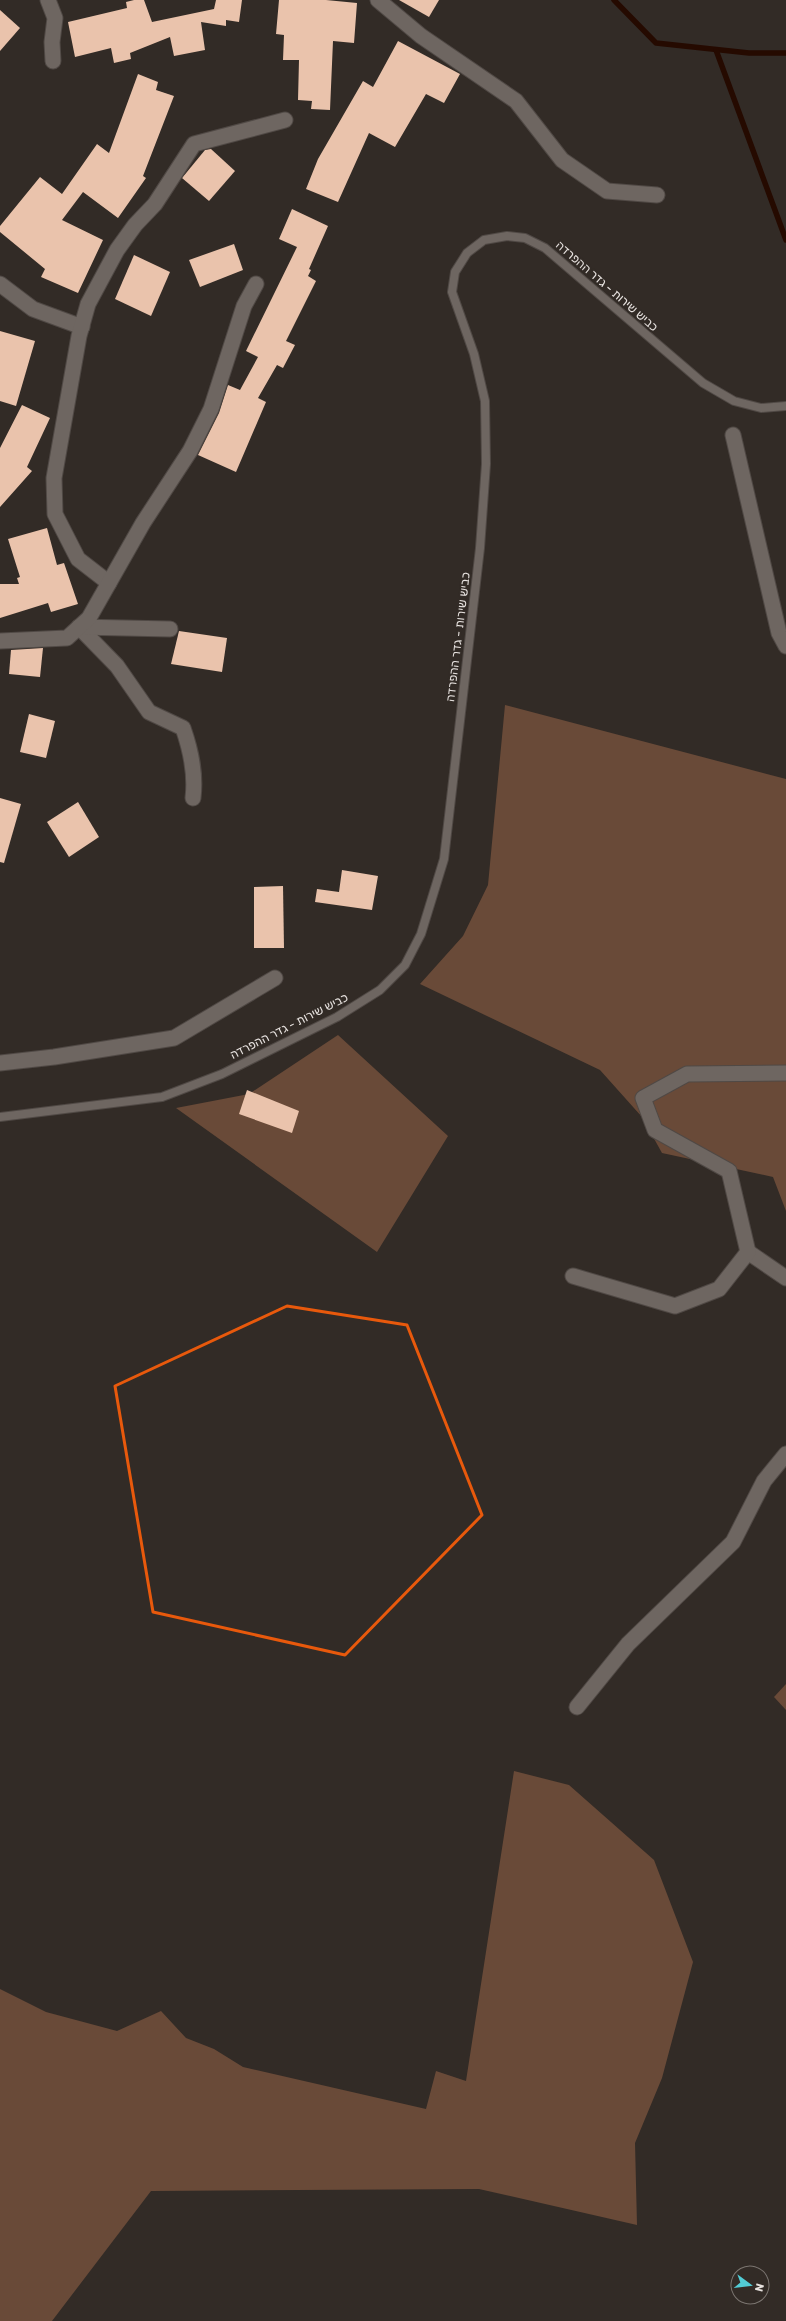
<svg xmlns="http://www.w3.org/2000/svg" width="786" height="2321" font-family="Rubik,Heebo,sans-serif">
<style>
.green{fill:#694a38}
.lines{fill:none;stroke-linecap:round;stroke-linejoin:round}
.stream{stroke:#250a00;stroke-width:5.5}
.building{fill:#eac3ac}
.service-casing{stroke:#504945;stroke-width:10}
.minor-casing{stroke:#504945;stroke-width:17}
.service{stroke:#6e6661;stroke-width:8}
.minor{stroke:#6e6661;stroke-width:15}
.marked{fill:none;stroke:#e8590c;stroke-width:3;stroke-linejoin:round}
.labels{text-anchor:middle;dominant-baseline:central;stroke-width:4;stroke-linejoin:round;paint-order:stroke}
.street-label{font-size:12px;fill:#e8e3e0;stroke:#322b26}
</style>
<rect width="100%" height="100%" fill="#322b26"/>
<g class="green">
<path d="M 505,705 L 786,779 L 786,1211 L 773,1177 L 662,1153 L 642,1117 L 600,1070 L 420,984 L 463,936 L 488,885 Z"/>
<path d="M 338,1035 L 448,1136 L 377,1252 L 176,1108 L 249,1094 Z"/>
<path d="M 786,1684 L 786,1710 L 774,1697 Z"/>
<path d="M 514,1771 L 569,1785 L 654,1860 L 693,1962 L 662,2078 L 635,2143 L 637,2225 L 479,2189 L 151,2191 L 52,2321 L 0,2321 L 0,1989 L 46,2012 L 117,2031 L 161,2011 L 186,2038 L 214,2049 L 243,2067 L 426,2109 L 436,2071 L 466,2081 Z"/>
</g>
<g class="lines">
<g class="stream">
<path d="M 614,0 L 656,43 L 749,53 L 786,53"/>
<path d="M 716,50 L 786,240"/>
</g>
</g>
<g class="building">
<path d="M 134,0 L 144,0 L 152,22 L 214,9 L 216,0 L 242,0 L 239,22 L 226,20 L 226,26 L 201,22 L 205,50 L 174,56 L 170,37 L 130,53 L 131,59 L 114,63 L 111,48 L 75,57 L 68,22 L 127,8 L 126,2 Z"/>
<path d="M 279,0 L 326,0 L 357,3 L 354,43 L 333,41 L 330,110 L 311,109 L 312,101 L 298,100 L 299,60 L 283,60 L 284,35 L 276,34 Z"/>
<path d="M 399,0 L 439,0 L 429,17 Z"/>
<path d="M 0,10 L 20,28 L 0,51 Z"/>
<path d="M 398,41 L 460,74 L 444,103 L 426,94 L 395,147 L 369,133 L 338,202 L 306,189 L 318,159 L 363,81 L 373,87 Z"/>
<path d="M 138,74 L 158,82 L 156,90 L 174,96 L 143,176 L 146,178 L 118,218 L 83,192 L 62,220 L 103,240 L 78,293 L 41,277 L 45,269 L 0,232 L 0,226 L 40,177 L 62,194 L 97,144 L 109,153 Z"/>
<path d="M 211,149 L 235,171 L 209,201 L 182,178 L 205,150 Z"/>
<path d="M 292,209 L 328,226 L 309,269 L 311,270 L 308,276 L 316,281 L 286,341 L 295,345 L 283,368 L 277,365 L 258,398 L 266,402 L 236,472 L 198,455 L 219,413 L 228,385 L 240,390 L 258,357 L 246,351 L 297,247 L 279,239 Z"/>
<path d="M 234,244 L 243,270 L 200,287 L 189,260 Z"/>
<path d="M 134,255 L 170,272 L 151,316 L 115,299 Z"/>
<path d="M 0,331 L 35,341 L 16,406 L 0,401 Z"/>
<path d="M 22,405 L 50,418 L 27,467 L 32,471 L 0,507 L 0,448 Z"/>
<path d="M 47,528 L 57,565 L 64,563 L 78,604 L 51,612 L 48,603 L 0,618 L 0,584 L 19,584 L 17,578 L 20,577 L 8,539 Z"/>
<path d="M 179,631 L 227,638 L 222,672 L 171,664 Z"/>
<path d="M 43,648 L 40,677 L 9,674 L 11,650 Z"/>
<path d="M 29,714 L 55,721 L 46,758 L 20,752 Z"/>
<path d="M 0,798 L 21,804 L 4,863 L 0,862 Z"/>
<path d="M 78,802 L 99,837 L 69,857 L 47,822 Z"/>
<path d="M 342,870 L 378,876 L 372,910 L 315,902 L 317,889 L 339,892 Z"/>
<path d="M 283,886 L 284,948 L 254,948 L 254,887 Z"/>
<path d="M 247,1090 L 299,1111 L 292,1133 L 239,1114 Z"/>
</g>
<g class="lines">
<defs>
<path id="service" d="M 0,1117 L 162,1097 L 222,1074 L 337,1017 L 380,990 L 405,965 L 421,934 L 444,859 L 480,548 L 486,464 L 485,401 L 474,354 L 452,292 L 455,272 L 467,253 L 484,240 L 507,236 L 525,238 L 545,248 L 703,383 L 734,401 L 761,408 L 786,406"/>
<g id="minor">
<path d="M 48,0 L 55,18 L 52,42 L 53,61"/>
<path d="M 378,0 L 421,36 L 516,101 L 562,160 L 607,191 L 657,195"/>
<path d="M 0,284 L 33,309 L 82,327"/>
<path d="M 733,435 L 779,633 L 786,646"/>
<path d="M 109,583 L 78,559 L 55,514 L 54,478 L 79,336 L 88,304 L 117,250 L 135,225 L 155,204 L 194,144 L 285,120"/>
<path d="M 79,627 L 117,666 L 149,712 L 183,728 C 191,751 196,773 193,798"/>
<path d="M 79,627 L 170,629"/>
<path d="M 0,641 L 67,638 L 89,618 L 143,523 L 190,451 L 211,409 L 244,306 L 256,284"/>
<path d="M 0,1063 L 54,1057 L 174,1038 L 275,978"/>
<path d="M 748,1252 L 786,1278"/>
<path d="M 573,1276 L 675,1306 L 719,1289 L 748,1252 L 729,1171 L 655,1130 L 643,1098 L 687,1074 L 786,1073"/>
<path d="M 577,1707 L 628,1644 L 733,1542 L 764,1481 L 786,1454"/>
</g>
</defs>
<use href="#service" class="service-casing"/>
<use href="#minor" class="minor-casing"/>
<use href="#service" class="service"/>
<use href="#minor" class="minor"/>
</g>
<path class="marked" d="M 287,1306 L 407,1325 L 482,1515 L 345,1655 L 153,1612 L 115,1386 Z"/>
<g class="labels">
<g class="street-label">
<text transform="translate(607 286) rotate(41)">כביש שירות - גדר ההפרדה</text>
<text transform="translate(458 637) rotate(-83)">כביש שירות - גדר ההפרדה</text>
<text transform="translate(289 1026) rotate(-27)">כביש שירות - גדר ההפרדה</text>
</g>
</g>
<g transform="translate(750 2285) rotate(105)"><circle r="19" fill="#322b26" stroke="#7b7570"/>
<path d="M0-3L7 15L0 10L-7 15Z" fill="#52ccd5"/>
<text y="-6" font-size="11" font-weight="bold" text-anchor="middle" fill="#e8e3e0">N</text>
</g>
</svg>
